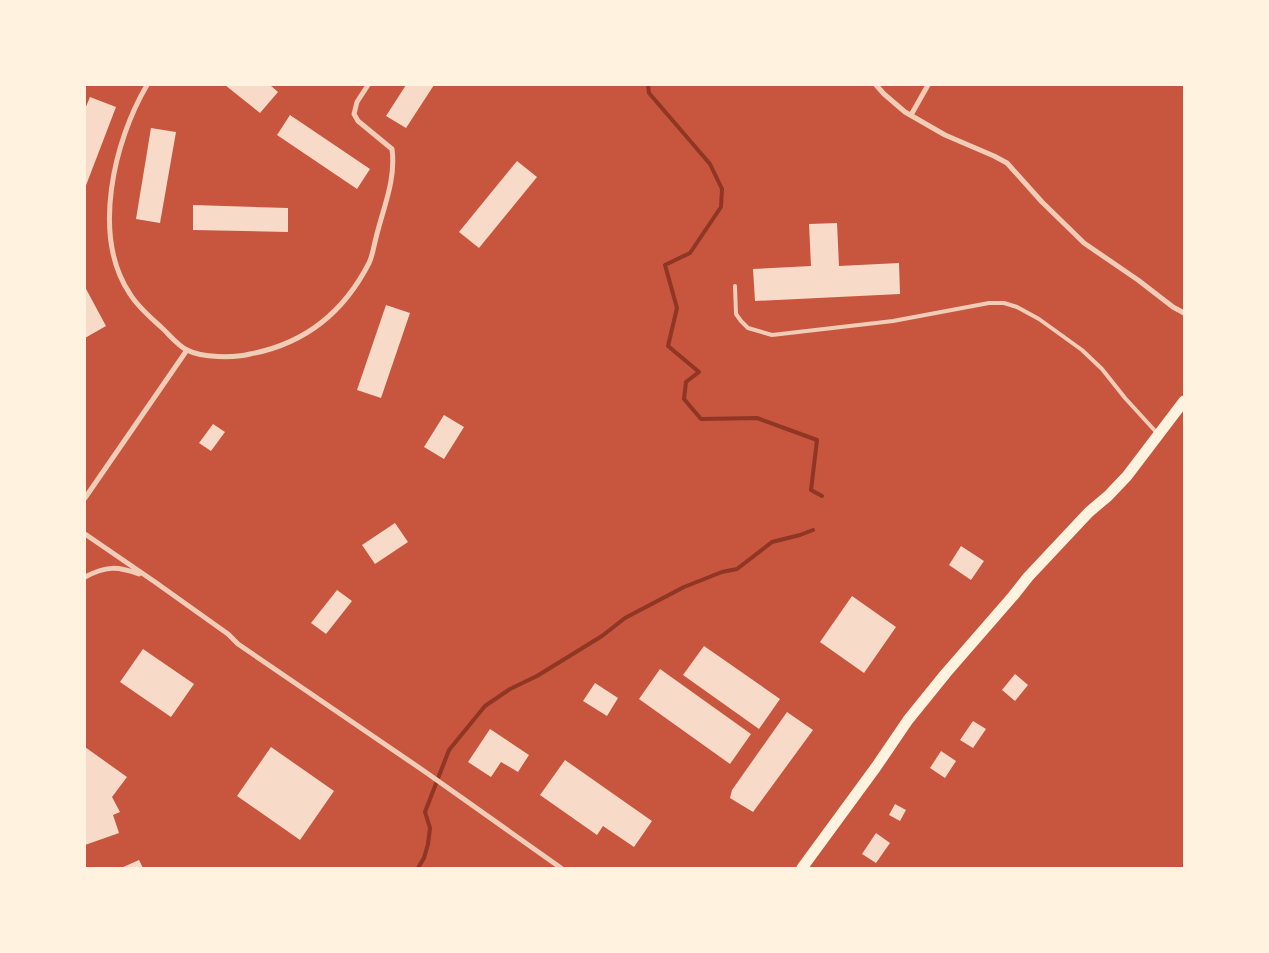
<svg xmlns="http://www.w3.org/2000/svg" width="1269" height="953" font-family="'Zilla Slab',serif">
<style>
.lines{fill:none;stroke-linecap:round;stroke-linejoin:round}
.stream{stroke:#8f3625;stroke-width:4}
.building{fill:#f7dbc8}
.service{stroke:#f1ccb7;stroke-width:4}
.minor{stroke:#f1ccb7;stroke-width:5}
.primary{stroke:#fff3e0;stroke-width:11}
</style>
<rect width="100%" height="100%" fill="#c8553d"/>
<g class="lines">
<g class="stream">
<path d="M 648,85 L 649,93 L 710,164 L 722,189 L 721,207 L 690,253 L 665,265 L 677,308 L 668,346 L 699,372 L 686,382 L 684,399 L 701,419 L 757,418 L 817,440 L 811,490 L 822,496"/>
<path d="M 418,868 L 424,858 L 428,844 L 430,828 L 425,812 L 449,750 L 485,706 L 510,689 L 537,676 L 602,636 L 625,618 L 684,587 L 722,572 L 737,569 L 772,542 L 800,535 L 813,530"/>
</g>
</g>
<g class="building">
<path d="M 225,85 L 270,85 L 278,92 L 260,113 Z"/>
<path d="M 406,85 L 434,85 L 406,128 L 386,116 Z"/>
<path d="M 90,97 L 116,107 L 85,188 L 85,109 Z"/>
<path d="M 290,115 L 370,169 L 357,189 L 277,135 Z"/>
<path d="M 151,128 L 176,132 L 160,223 L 136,219 Z"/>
<path d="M 517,161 L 537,177 L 479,248 L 459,232 Z"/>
<path d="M 193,205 L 288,208 L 288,232 L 193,230 Z"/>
<path d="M 837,223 L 839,266 L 899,263 L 900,294 L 755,301 L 753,269 L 811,266 L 809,224 Z"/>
<path d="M 85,287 L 106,326 L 85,338 Z"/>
<path d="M 386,305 L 410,313 L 381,398 L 357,390 Z"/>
<path d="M 444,415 L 464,427 L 444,459 L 424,447 Z"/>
<path d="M 213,424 L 225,432 L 211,451 L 199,443 Z"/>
<path d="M 395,523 L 408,542 L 375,564 L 362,545 Z"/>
<path d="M 961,546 L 984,561 L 971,580 L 949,565 Z"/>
<path d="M 337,590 L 352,601 L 326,634 L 311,623 Z"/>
<path d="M 852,596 L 896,627 L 864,673 L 820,642 Z"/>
<path d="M 704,646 L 780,699 L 759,729 L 683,675 Z"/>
<path d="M 143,649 L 194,684 L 171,717 L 120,682 Z"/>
<path d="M 660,669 L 751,734 L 730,764 L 639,699 Z"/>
<path d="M 1015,674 L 1028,685 L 1015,701 L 1002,690 Z"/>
<path d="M 595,683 L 618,698 L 607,716 L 583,701 Z"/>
<path d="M 787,712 L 813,730 L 753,812 L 730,798 L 732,790 Z"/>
<path d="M 973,721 L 986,729 L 973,748 L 960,740 Z"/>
<path d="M 490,729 L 529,755 L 518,772 L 501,762 L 491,777 L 468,762 Z"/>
<path d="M 85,747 L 127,777 L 112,797 L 120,812 L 113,815 L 119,833 L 85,845 Z"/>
<path d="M 271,747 L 334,791 L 300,840 L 237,796 Z"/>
<path d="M 941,751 L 956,761 L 945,778 L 930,768 Z"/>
<path d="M 565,760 L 652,821 L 634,847 L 603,826 L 597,835 L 540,795 Z"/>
<path d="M 895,804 L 906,810 L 900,821 L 889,815 Z"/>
<path d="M 876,833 L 890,843 L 876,863 L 862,854 Z"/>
<path d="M 139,860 L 143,868 L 121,868 Z"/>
</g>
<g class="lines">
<path class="service" d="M 735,286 L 736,314 L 741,321 L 748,328 L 772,335 L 893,321 L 989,303 L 1004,303 L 1017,307 L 1039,319 L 1082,350 L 1102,369 L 1125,398 L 1157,433"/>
<g class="minor">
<path d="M 147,85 C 114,141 91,236 130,294 C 138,307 150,317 161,327 C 169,334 177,345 187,350 C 202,358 234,358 250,354 C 304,344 344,312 369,263 C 373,255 374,244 377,234 C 384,206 396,179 392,149 L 358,121 L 354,114 L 357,102 L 368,85"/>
<path d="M 876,85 L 884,94 L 905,112 L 945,135 L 994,156 L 1007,163 L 1042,202 L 1084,243 L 1138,280 L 1173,307 L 1184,313"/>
<path d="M 911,115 L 928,85"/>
<path d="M 85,498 L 187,350"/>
<path d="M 85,534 L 155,582 L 228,634 L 238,644 L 424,771 L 561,868"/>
<path d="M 85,577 C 106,566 117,566 139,574"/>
</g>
<path class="primary" d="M 802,868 L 876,767 L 908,720 L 946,673 L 1013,596 L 1028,577 L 1089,512 L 1108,496 L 1127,476 L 1184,401"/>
</g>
<rect width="1269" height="953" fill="none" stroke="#fff3e0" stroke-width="172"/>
</svg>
